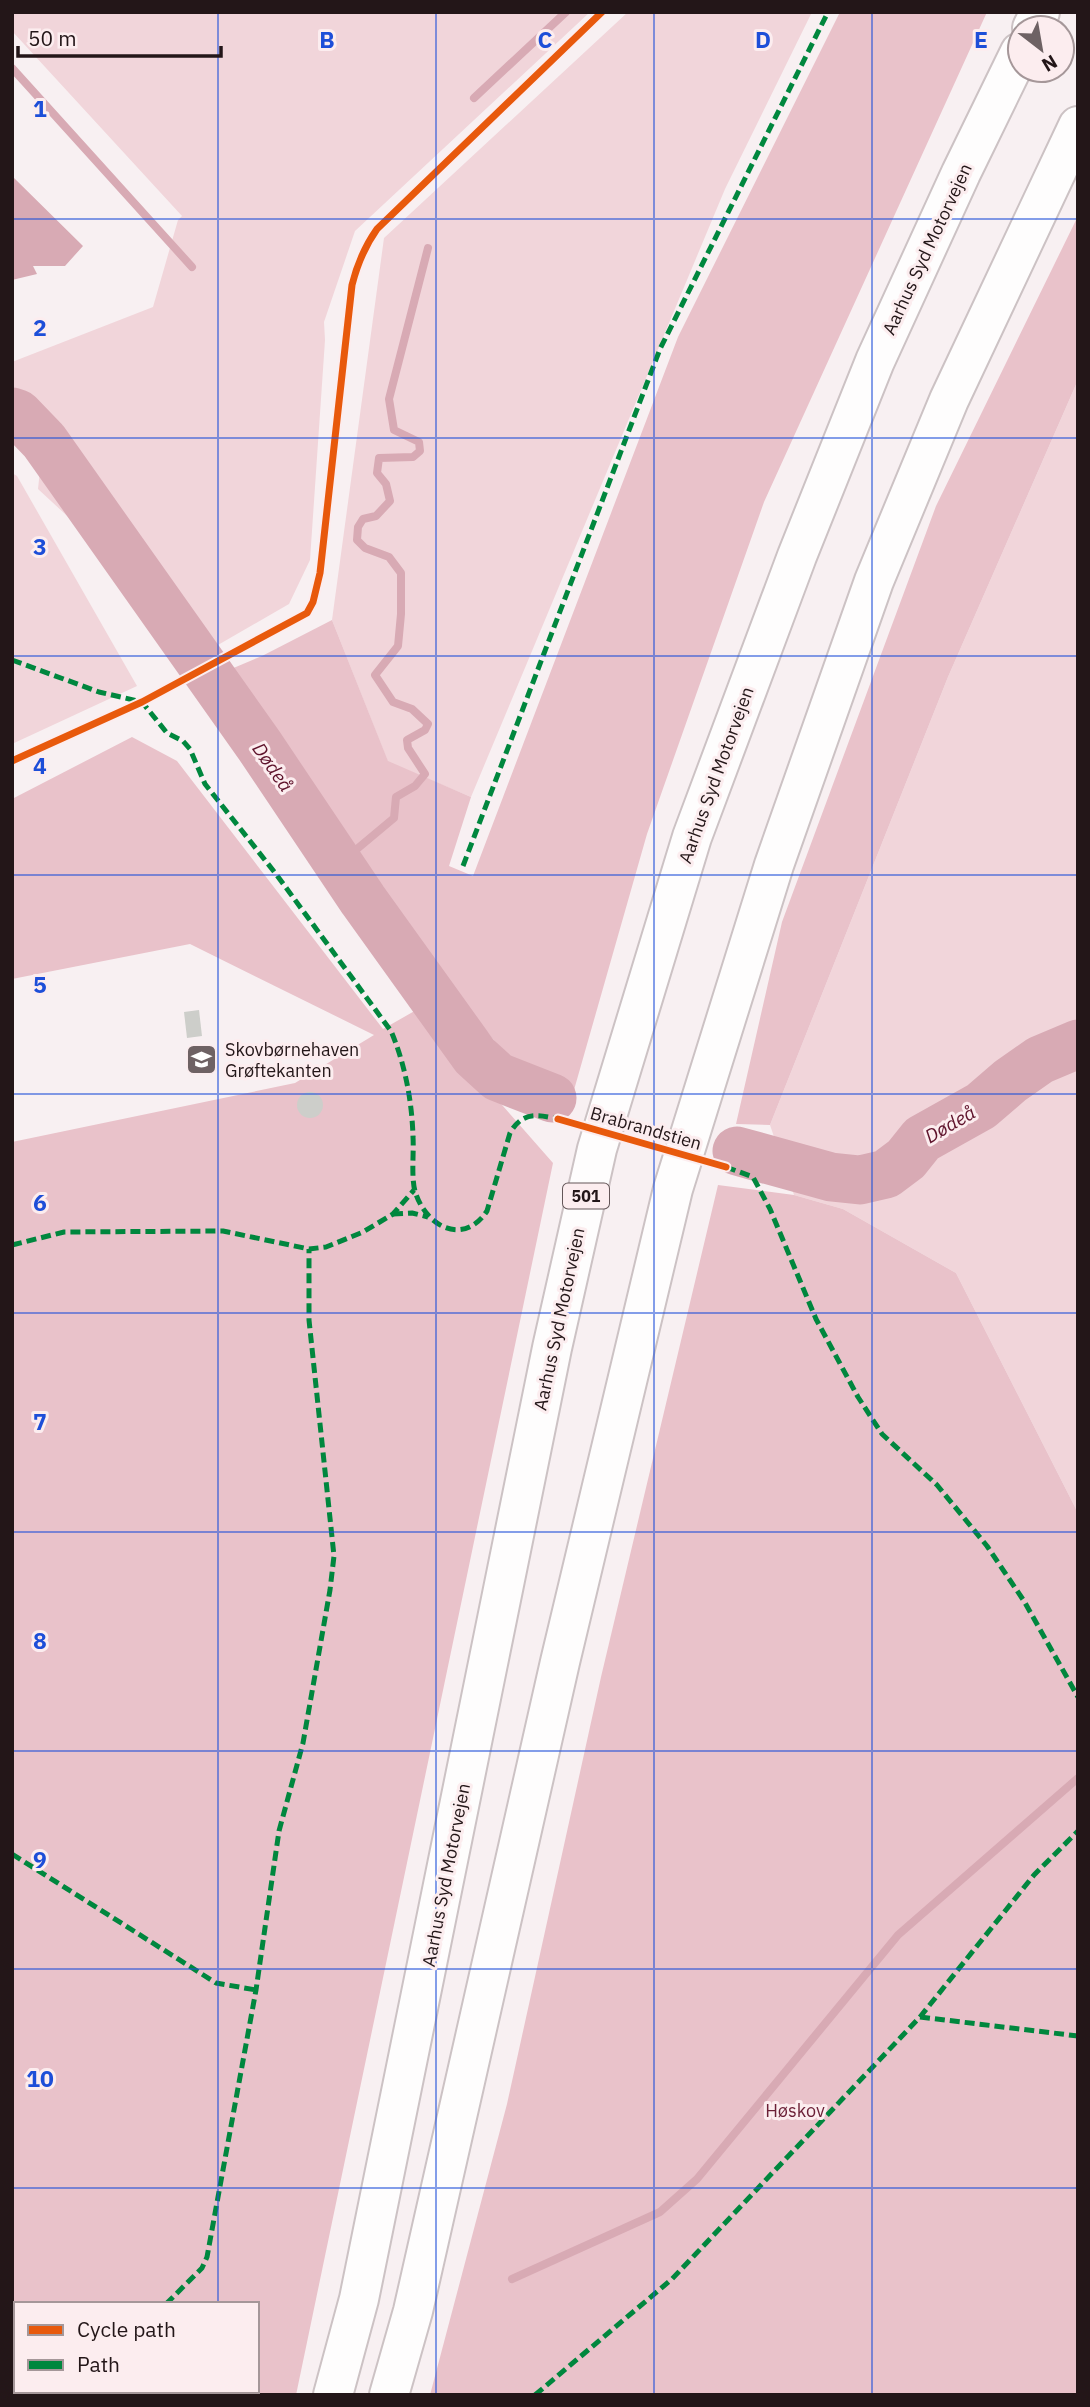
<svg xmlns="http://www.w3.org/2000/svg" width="1090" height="2407" font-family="'IBM Plex Sans',sans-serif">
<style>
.green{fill:#f1d5da}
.forest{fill:#e9c2ca;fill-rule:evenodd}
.water{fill:#d8aab4}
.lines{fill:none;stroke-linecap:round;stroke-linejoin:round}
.stream{stroke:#d8aab4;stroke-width:8}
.river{stroke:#d8aab4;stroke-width:49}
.building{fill:#cdceca}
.motorway-casing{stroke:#ccc2c4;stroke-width:42}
.motorway{stroke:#fefdfd;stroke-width:38}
.quiet{stroke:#00873e;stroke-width:5;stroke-dasharray:10 5;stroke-linecap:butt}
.cycleway-casing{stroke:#fcedef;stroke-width:11}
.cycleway{stroke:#e8590c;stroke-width:7}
.grid{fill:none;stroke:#1d4ed8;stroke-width:2;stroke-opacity:0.55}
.labels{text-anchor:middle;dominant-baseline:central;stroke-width:6;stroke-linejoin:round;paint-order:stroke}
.shield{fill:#fcedef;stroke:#645658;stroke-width:2}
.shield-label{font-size:16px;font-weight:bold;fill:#231618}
.street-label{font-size:18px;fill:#231618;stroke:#fcedef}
.poi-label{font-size:18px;fill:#231618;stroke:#fcedef;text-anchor:start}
.park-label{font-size:18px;fill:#6b1f36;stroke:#fcedef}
.water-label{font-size:19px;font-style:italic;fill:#5e122b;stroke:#fcedef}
.grid-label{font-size:23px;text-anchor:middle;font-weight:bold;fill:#1d4ed8;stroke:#fcedef;stroke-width:6;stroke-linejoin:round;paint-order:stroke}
</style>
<rect width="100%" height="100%" fill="#f8f0f2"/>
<g class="green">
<path d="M 12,12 L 590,12 L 355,231 L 324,322 L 325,340 L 310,560 L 289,604 L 211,649 L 38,489 L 45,423 L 12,412 L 12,362 L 153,307 L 178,220 L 182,216 L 12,31 Z"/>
<path d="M 628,12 L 812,12 L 725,189 L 471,797 L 388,762 L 332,620 L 384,238 Z"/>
<path d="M 1078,380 L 1078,1513 L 956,1273 L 843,1209 L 794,1195 L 770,1125 L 948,677 Z"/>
<path d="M 12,473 L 17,476 L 137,686 L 12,744 Z"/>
</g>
<g class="forest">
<path d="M 840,12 L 987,12 L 764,502 L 647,834 L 574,1090 L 524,1078 L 436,968 L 224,672 L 262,656 L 332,620 L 388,761 L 471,797 L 449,866 L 473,876 L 678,337 Z"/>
<path d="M 1078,216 L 1078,380 L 948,677 L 770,1125 L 736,1124 L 782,922 L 936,506 Z"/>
<path d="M 132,737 L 177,761 L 383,1029 L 418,1009 L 553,1163 L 296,2395 L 12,2395 L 12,1142 L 295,1083 L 374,1035 L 190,944 L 12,979 L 12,799 ZM 16,2304 L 257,2304 L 257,2391 L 16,2391 Z"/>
<path d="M 718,1185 L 794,1195 L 843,1209 L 956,1273 L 1078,1513 L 1078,2395 L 430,2395 L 507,2104 L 601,1677 Z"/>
</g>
<path class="water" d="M 12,176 L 83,246 L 65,266 L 33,266 L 37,274 L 12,280 Z"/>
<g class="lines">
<g class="stream">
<path d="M 12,68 L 192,267"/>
<path d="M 474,98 L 566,12"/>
<path d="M 339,864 L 394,818 L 396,797 L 415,786 L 425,774 L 408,748 L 407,740 L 425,730 L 428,724 L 412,709 L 393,702 L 375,675 L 398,646 L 401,614 L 401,573 L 389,557 L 365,548 L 357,540 L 358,527 L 363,519 L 376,516 L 390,501 L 386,484 L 377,473 L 379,458 L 413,457 L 420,451 L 419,442 L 394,430 L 389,399 L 428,248"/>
<path d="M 512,2279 L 660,2212 L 697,2179 L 898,1935 L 1078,1778"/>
</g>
<g class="river">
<path d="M 12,412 L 18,414 L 44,441 L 259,745 L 363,900 L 475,1056 L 498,1077 L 552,1098"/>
<path d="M 737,1151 L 831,1177 L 860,1180 L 886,1174 L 906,1159 L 922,1139 L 981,1106 L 1010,1081 L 1040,1060 L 1078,1044"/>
</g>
</g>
<g class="building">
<path d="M 199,1010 L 202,1036 L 187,1038 L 184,1012 Z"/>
<circle cx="310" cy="1105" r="13"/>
</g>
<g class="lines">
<defs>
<g id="motorway">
<path d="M 1032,28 L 1040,12"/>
<path d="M 333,2395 L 359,2299 L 552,1348 L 597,1149 L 692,837 L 797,556 L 875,361 L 961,173 L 1020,52"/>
<path d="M 389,2395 L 413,2311 L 560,1662 L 673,1189 L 774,865 L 874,581 L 949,400 L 1078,126"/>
</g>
</defs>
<use href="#motorway" class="motorway-casing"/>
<use href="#motorway" class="motorway"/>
<g class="quiet">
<path d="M 12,660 L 99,692 L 142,702 L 167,733 L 183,741 L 190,749 L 205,784 L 276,874 L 391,1031 C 405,1064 412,1101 413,1137 C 414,1152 411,1177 415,1191 C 425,1226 463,1247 487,1211 L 510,1133 C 522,1112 536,1114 558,1119"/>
<path d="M 463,866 L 660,349 L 828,12"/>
<path d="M 726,1167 L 753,1177 L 770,1209 L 816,1319 L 858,1397 L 882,1434 L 937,1485 L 987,1546 L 1024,1601 L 1078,1697"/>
<path d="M 393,1214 L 412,1213 L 428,1217"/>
<path d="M 12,1245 L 64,1232 L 223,1231 L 309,1249 L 326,1247 L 363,1232 L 393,1214 L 414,1190"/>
<path d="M 12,1854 L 216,1983 L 256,1990"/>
<path d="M 920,2017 L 1078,2036"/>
<path d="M 166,2304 L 202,2268 L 207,2257 L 256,1990 L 279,1831 L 303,1743 L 330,1590 L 334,1556 L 309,1320 L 309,1249"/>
<path d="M 85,2395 L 87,2391"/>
<path d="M 535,2395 L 672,2279 L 920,2017 L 1034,1875 L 1078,1831"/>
</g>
<defs>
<g id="cycleway">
<path d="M 12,761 L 142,702 L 307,613 L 313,602 L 320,573 L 352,285 C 357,265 365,246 377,229 L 602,12"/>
<path d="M 558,1119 L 726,1167"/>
</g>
</defs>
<use href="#cycleway" class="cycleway-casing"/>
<use href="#cycleway" class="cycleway"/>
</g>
<path class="grid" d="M 218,12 L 218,2304M 436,12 L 436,2395M 654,12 L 654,2395M 872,12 L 872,2395M 12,219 L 1078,219M 12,438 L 1078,438M 12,656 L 1078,656M 12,875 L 1078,875M 12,1094 L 1078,1094M 12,1313 L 1078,1313M 12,1532 L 1078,1532M 12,1751 L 1078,1751M 12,1969 L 1078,1969M 12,2188 L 1078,2188M 218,2391 L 218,2395"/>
<defs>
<symbol id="school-square" viewBox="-11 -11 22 22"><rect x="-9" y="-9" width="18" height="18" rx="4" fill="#6e6264" stroke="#fcedef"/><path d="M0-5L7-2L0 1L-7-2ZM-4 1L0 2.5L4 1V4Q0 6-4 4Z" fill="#fff"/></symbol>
</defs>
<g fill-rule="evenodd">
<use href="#school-square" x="184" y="1042" width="35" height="35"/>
</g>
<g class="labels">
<rect class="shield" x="563" y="1183.5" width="46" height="25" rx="5"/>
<g class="shield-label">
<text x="586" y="1196">501</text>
</g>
<g class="street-label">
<text transform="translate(927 249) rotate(-65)">Aarhus Syd Motorvejen</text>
<text transform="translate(716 775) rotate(-70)">Aarhus Syd Motorvejen</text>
<text transform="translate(646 1128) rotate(16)">Brabrandstien</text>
<text transform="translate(559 1319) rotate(-78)">Aarhus Syd Motorvejen</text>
<text transform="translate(446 1875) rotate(-79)">Aarhus Syd Motorvejen</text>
</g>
<g class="poi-label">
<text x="225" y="1049">Skovbørnehaven<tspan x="225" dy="21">Grøftekanten</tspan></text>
</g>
<g class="park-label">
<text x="795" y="2110">Høskov</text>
</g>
<g class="water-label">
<text transform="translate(273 767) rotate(55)">Dødeå</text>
<text transform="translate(950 1124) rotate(-30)">Dødeå</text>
</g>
</g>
<g class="grid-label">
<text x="327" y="48">B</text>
<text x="545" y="48">C</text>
<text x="763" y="48">D</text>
<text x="981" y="48">E</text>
<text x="40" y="117">1</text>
<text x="40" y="336">2</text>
<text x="40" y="555">3</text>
<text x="40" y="774">4</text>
<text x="40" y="993">5</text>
<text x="40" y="1211">6</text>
<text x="40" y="1430">7</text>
<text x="40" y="1649">8</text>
<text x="40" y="1868">9</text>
<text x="40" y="2087">10</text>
</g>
<rect width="1090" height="2407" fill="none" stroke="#231618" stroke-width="28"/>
<rect x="14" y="2302" width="245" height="91" fill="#fcedef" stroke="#a59799" stroke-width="2"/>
<rect x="28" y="2325" width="35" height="10" fill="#e8590c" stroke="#a59799" stroke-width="2"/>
<text x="77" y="2337" font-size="21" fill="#231618">Cycle path</text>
<rect x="28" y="2360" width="35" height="10" fill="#00873e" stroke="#a59799" stroke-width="2"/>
<text x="77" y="2372" font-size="21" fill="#231618">Path</text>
<g transform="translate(1041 49) rotate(149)"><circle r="33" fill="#fcedef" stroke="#a59799" stroke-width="2"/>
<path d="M0-5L12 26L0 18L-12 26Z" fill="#6e6264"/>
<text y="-10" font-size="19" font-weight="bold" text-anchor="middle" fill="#231618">N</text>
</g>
<path d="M18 46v10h203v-10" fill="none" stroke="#231618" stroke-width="3.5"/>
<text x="28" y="46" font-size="21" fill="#231618" stroke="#fcedef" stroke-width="5" paint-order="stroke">50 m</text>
</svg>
